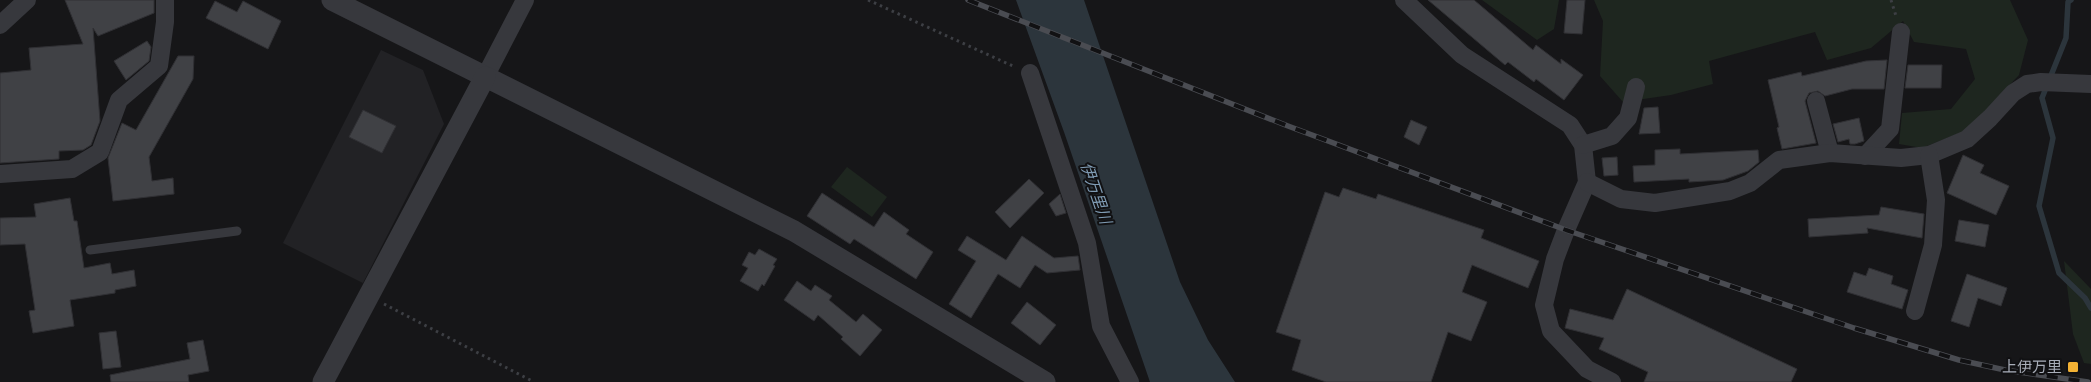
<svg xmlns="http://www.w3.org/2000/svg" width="2091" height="382" font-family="'Roboto Condensed','Noto Sans JP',sans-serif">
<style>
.built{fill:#222225}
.green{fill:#1e261f}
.water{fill:#2c353c}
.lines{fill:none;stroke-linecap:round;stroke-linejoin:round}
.stream{stroke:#2c353c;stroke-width:5.5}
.building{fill:#404145;stroke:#303034}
.path{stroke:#3d3f44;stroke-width:3;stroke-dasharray:2.5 4;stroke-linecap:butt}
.service{stroke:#37383d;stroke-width:9}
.minor{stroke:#37383d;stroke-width:18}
.tertiary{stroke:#37383d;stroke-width:21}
.rail-casing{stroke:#4a4c52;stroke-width:5.5}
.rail{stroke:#111113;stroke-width:4;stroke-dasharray:11;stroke-linecap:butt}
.poi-dot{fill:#f2b134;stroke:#111113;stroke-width:2}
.labels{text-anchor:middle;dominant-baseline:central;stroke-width:4;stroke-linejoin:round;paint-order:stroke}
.poi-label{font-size:15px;fill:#a8adb8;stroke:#111113;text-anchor:end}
.water-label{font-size:16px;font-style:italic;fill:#7f9bb3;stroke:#111113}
</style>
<rect width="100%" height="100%" fill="#161618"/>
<path class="built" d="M 381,50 L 423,70 L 444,124 L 363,283 L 283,243 Z"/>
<g class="green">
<path d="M 1482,0 L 1559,0 L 1554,29 L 1537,40 Z"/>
<path d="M 1594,0 L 2010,0 L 2028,40 L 2019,75 L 1967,130 L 1922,148 L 1899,144 L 1902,113 L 1951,109 L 1975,79 L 1966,49 L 1914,42 L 1903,21 L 1871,48 L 1827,60 L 1815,32 L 1709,61 L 1713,84 L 1671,95 L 1623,102 L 1600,76 L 1603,21 Z"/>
<path d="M 847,167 L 887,197 L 872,217 L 831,187 Z"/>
<path d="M 2064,261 L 2091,289 L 2091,364 L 2084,363 L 2073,334 Z"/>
</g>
<path class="water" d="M 1016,0 L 1084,0 L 1180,282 L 1208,340 L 1235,382 L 1150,382 L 1064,132 Z"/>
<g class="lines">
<path class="stream" d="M 2071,0 L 2068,2 L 2066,38 L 2042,98 L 2053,138 L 2039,206 L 2059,273 L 2085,298 L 2091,308"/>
</g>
<g class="building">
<path d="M 65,0 L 154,0 L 154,13 L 98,36 L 93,28 L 100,121 L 91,145 L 83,150 L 59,151 L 59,159 L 0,163 L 0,73 L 31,70 L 29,48 L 83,44 Z"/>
<path d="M 1428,0 L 1474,0 L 1533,50 L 1536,45 L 1561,64 L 1561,59 L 1583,75 L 1564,100 L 1536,79 L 1534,82 L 1508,62 L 1505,65 Z"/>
<path d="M 1567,0 L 1585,0 L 1582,34 L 1564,33 Z"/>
<path d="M 215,1 L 237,12 L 243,1 L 281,21 L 268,49 L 206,18 Z"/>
<path d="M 147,41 L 151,47 L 149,61 L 126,80 L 114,61 Z"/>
<path d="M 178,56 L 194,56 L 193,79 L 149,157 L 152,181 L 173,178 L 174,194 L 113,201 L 108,158 L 122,123 L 136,130 Z"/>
<path d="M 1887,60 L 1884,89 L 1852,89 L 1825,96 L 1818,91 L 1809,93 L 1805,101 L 1816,143 L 1782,149 L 1777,128 L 1779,127 L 1768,80 L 1801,72 L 1802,76 L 1866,61 Z"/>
<path d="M 1908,65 L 1942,65 L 1941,88 L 1905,88 Z"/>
<path d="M 1658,107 L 1660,133 L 1639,134 L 1644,108 Z"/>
<path d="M 363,110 L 396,126 L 382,153 L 349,137 Z"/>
<path d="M 1859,118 L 1864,141 L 1855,144 L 1850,144 L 1849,139 L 1838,142 L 1833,124 Z"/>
<path d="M 1411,120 L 1427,127 L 1419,145 L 1404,137 Z"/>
<path d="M 1680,149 L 1680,154 L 1758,150 L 1759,162 L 1748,171 L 1723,180 L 1689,182 L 1689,179 L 1634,182 L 1633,166 L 1655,165 L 1655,150 Z"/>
<path d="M 1963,155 L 1984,165 L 1980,173 L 2009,186 L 1996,215 L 1947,193 Z"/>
<path d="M 1617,157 L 1618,175 L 1604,176 L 1602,158 Z"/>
<path d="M 1029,179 L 1044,193 L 1010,228 L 995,212 Z"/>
<path d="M 1343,188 L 1376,199 L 1378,194 L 1484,230 L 1481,238 L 1539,261 L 1528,288 L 1472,265 L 1462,292 L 1487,302 L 1471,341 L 1448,332 L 1431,382 L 1326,382 L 1292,370 L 1301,340 L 1276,332 L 1325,192 L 1339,197 Z"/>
<path d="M 822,193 L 874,227 L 884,212 L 909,230 L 906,234 L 933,252 L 916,279 L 854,239 L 850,244 L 807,216 Z"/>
<path d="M 1060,194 L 1066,213 L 1056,216 L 1049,204 Z"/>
<path d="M 70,198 L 74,221 L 77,221 L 84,268 L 110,263 L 112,274 L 134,270 L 136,286 L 115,290 L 115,293 L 70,300 L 74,326 L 33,333 L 29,311 L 35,310 L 25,244 L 0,245 L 0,218 L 36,217 L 34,204 Z"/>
<path d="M 1881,207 L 1924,214 L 1922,238 L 1867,228 L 1868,233 L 1809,237 L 1808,219 L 1879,215 Z"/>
<path d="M 1959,220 L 1989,225 L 1985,247 L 1955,241 Z"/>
<path d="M 967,236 L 1006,260 L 1022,236 L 1054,258 L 1078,256 L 1080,270 L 1047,273 L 1035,265 L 1020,288 L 998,274 L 971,318 L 949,304 L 976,261 L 958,250 Z"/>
<path d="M 759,249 L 777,259 L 773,265 L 775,266 L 764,286 L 762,284 L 758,291 L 740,281 L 748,268 L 742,265 L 749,252 L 755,255 Z"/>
<path d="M 1869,268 L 1893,276 L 1891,284 L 1908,290 L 1902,309 L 1847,292 L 1854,272 L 1866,276 Z"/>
<path d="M 1967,274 L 2007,288 L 2001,306 L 1978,298 L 1969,327 L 1951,321 Z"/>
<path d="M 797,281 L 811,291 L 815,285 L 832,296 L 829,300 L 856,322 L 863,314 L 882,330 L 860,356 L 841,339 L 843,337 L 818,315 L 814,321 L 784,300 Z"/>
<path d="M 1627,289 L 1797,369 L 1791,382 L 1644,382 L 1648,372 L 1599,349 L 1604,338 L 1565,328 L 1570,309 L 1613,320 Z"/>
<path d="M 1027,302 L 1056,325 L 1040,345 L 1011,323 Z"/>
<path d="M 116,331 L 121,367 L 103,369 L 99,333 Z"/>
<path d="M 203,340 L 209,371 L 188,375 L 189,382 L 111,382 L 110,375 L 190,359 L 187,343 Z"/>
</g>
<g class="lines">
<g class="path">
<path d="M 868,0 L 1015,67"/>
<path d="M 1891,0 L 1896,16"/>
<path d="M 384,304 L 534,382"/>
</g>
<path class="service" d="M 90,250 L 237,231"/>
<g class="minor">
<path d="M 1404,0 L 1462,55 L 1570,125 L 1583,145 L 1587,182 L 1566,230 L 1555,259 L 1544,305 L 1551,331 L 1587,369 L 1612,382"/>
<path d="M 0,25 L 27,0"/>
<path d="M 1030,73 L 1087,243 L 1101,326 L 1130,382"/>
<path d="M 485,77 L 525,0"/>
<path d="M 1816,101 L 1830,153"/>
<path d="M 1583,145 L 1612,136 L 1628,118 L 1636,87"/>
<path d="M 1865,156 L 1890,129 L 1901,32"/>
<path d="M 0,174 L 72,169 L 100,152 L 119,100 L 159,66 L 165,22 L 165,0"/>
<path d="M 1587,182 L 1621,199 L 1655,203 L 1730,191 L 1750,183 L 1779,160 L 1830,153 L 1901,158 L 1929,155 L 1967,139 L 1990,118 L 2013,93 L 2027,84 L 2041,82 L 2091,84"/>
<path d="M 1915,311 L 1933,245 L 1936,200 L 1929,155"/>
</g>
<g class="tertiary">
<path d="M 332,0 L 794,231 L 1045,382"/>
<path d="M 323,382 L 485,77"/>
</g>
<defs>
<path id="rail" d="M 968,0 L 1288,126 L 1566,230 L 1854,328 L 1959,360 L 2005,370 L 2088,382"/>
</defs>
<use href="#rail" class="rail-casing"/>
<use href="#rail" class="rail"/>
</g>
<rect class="poi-dot" x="2067" y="361" width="12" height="12" rx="2.5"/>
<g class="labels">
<g class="poi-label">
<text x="2062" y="367">上伊万里</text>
</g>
<g class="water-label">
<text transform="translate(1096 193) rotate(71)">伊万里川</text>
</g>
</g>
</svg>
